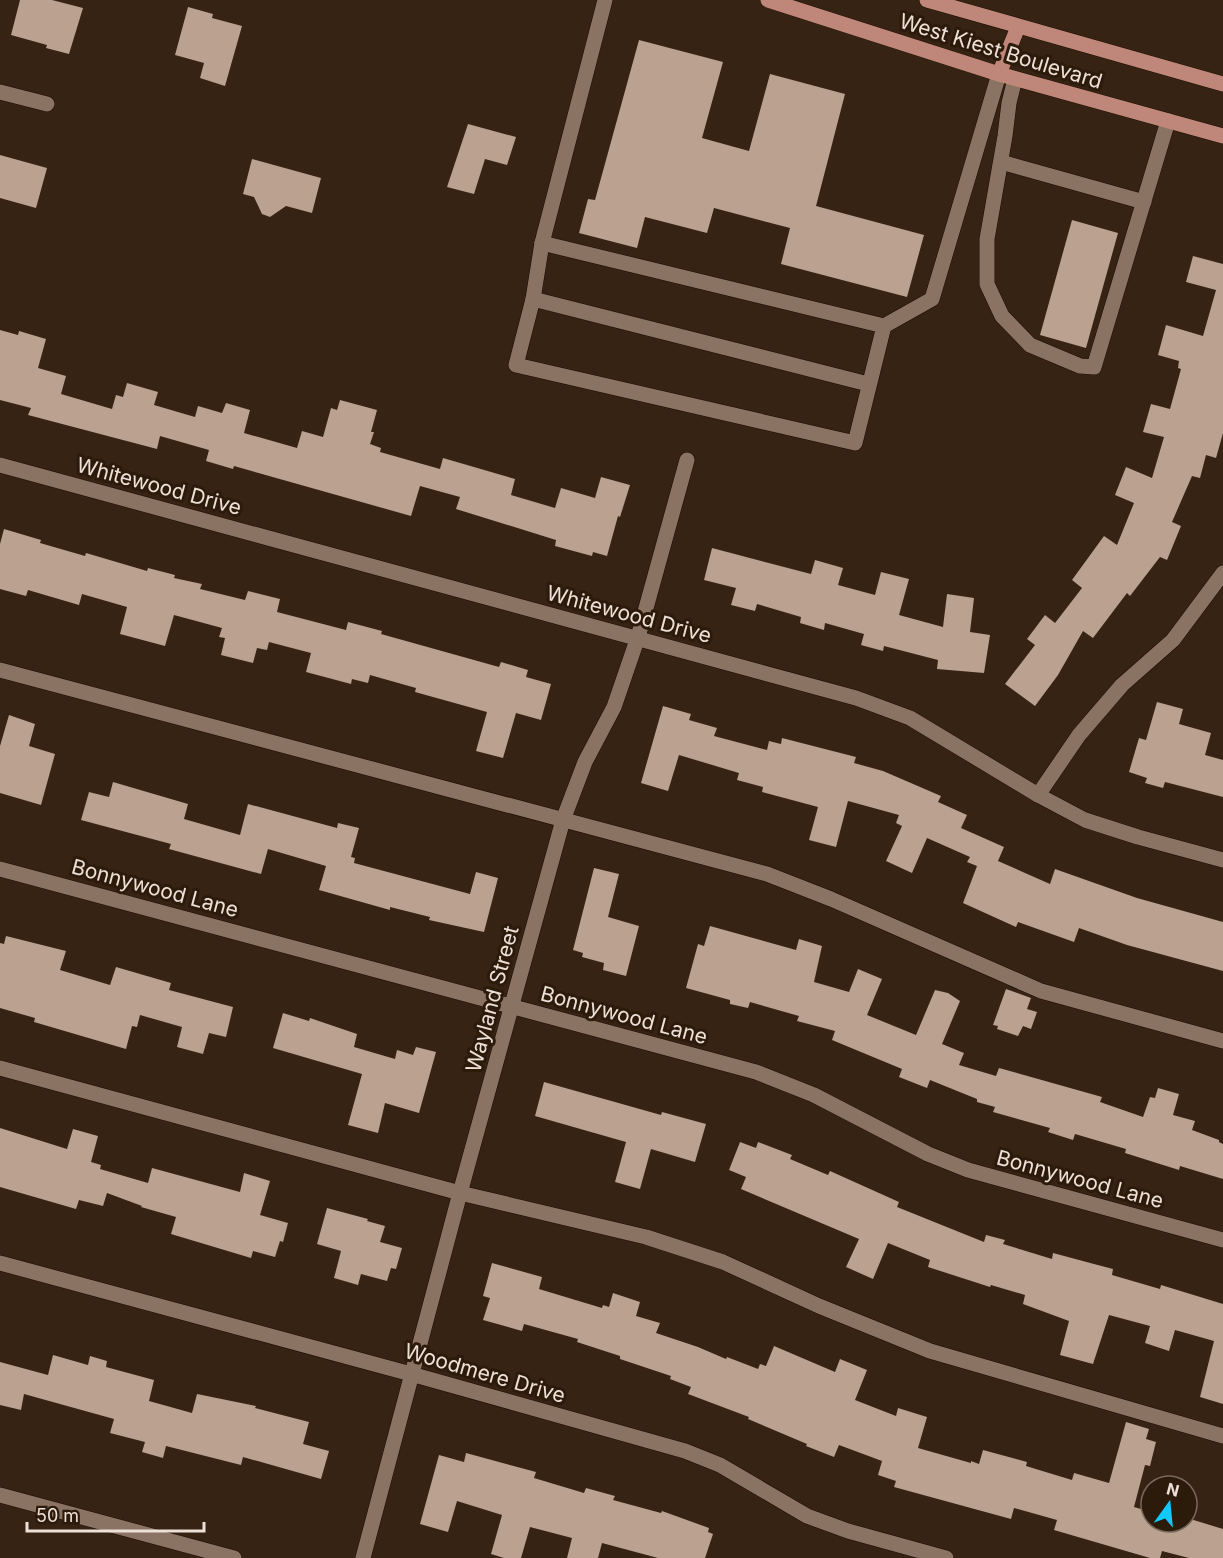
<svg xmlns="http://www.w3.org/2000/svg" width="1223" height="1558" font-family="Inter,sans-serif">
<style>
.building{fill:#baa190}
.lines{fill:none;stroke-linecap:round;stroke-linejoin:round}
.minor-casing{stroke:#1d0c01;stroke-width:16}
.major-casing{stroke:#1d0c01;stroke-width:16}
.minor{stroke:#8a7362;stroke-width:15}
.major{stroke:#be8779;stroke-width:15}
.labels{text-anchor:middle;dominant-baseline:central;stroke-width:6;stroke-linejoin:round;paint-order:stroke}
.street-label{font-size:21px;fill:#ede0d7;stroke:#2c1a0b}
</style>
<rect width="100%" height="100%" fill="#362314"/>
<g class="building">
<path d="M 20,0 L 52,0 L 83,8 L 69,54 L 46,48 L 47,45 L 11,35 Z"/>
<path d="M 188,7 L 213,14 L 212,18 L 242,26 L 225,86 L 200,78 L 204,63 L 175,55 Z"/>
<path d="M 639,40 L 723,62 L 702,138 L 749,151 L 770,74 L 845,94 L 816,206 L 924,235 L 907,297 L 781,264 L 790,228 L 714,208 L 707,233 L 645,217 L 637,248 L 579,233 L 588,199 L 595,200 Z"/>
<path d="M 468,124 L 516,137 L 507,165 L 485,159 L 474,194 L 447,187 Z"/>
<path d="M 0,155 L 47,168 L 36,208 L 0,198 Z"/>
<path d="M 252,159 L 321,178 L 312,213 L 286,206 L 270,217 L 262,214 L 254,197 L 243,194 Z"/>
<path d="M 1072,220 L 1118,233 L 1086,348 L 1040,335 Z"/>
<path d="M 1193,256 L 1223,264 L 1223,433 L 1216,458 L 1206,455 L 1200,478 L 1192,476 L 1172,522 L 1181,526 L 1167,560 L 1160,557 L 1130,596 L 1127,593 L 1093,638 L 1083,631 L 1058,675 L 1035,706 L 1005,684 L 1035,645 L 1027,639 L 1045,615 L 1055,623 L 1082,588 L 1072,580 L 1104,536 L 1117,545 L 1134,503 L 1115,495 L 1126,467 L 1152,478 L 1164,437 L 1143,432 L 1151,404 L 1170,409 L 1181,369 L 1178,368 L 1179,361 L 1158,355 L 1166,325 L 1203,336 L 1216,290 L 1186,282 Z"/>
<path d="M 0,330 L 18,335 L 19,331 L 46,339 L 38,368 L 66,376 L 61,394 L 112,409 L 116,395 L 123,397 L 127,383 L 158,392 L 154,405 L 195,417 L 198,406 L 222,413 L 226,403 L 250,410 L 244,433 L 297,448 L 302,431 L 323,437 L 331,408 L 337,410 L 340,400 L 377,410 L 371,432 L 374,432 L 370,444 L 381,448 L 380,452 L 440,469 L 443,458 L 515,479 L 511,495 L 555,508 L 561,488 L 595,498 L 601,477 L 630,485 L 620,517 L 618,516 L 607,556 L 593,552 L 592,556 L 555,546 L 556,540 L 456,509 L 460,497 L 420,486 L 411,516 L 234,466 L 233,469 L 206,461 L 209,450 L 160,436 L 157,449 L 28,415 L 31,408 L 0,400 Z"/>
<path d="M 4,529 L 41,540 L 40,543 L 85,556 L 86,553 L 147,571 L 148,568 L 175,575 L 174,578 L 202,584 L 200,589 L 245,600 L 248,591 L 280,599 L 277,612 L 346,630 L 348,622 L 382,631 L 381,634 L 499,667 L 501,662 L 528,670 L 526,677 L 551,684 L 541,720 L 516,713 L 503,758 L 476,751 L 487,712 L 415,692 L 416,688 L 370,675 L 368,683 L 352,679 L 351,684 L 306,672 L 311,653 L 269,642 L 267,650 L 257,648 L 253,663 L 221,655 L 225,638 L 219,637 L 222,628 L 174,615 L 165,646 L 120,634 L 127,607 L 82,594 L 79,605 L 28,590 L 26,596 L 0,589 L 0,544 Z"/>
<path d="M 712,548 L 811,574 L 815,560 L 843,568 L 838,585 L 875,595 L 881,572 L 909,579 L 899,615 L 943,627 L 947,594 L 974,598 L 970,632 L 990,635 L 984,673 L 937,669 L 938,660 L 884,646 L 883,651 L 861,645 L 864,634 L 825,623 L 824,630 L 800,623 L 801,617 L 757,604 L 755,611 L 731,605 L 736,588 L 704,580 Z"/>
<path d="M 1157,702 L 1183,709 L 1179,724 L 1211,733 L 1205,755 L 1223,760 L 1223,797 L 1165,782 L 1163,788 L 1145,783 L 1147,778 L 1129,772 L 1139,738 L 1146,740 Z"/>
<path d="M 663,706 L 691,714 L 689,720 L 717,728 L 714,736 L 767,750 L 769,741 L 781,744 L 782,738 L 856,757 L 854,763 L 883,771 L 941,796 L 938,802 L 967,815 L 961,828 L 1004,847 L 998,861 L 1050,884 L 1055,869 L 1137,898 L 1223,922 L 1223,971 L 1127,945 L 1079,928 L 1074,942 L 1018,922 L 1016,927 L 963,903 L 977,866 L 967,862 L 970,857 L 927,838 L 912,873 L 886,861 L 902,826 L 896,823 L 899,815 L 848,801 L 836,847 L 809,840 L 818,807 L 762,792 L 763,787 L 737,780 L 739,773 L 679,755 L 668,791 L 641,783 Z"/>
<path d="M 9,715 L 35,724 L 29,746 L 55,754 L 41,805 L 0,793 L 0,746 Z"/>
<path d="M 113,782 L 188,804 L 184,819 L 240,835 L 248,804 L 337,828 L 338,823 L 359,828 L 351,857 L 355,858 L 354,863 L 470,894 L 476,872 L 498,878 L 484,932 L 429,920 L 430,917 L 390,907 L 390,910 L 319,890 L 326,866 L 268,849 L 261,874 L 169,849 L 171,844 L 81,820 L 89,792 L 109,797 Z"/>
<path d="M 594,868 L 619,874 L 608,917 L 639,926 L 626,976 L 603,970 L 604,963 L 582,957 L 583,953 L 573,950 Z"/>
<path d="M 710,926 L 796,950 L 799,939 L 822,946 L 814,982 L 849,992 L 858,969 L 882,979 L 867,1015 L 916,1035 L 935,990 L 948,993 L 960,1001 L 942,1044 L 964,1053 L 959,1065 L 996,1076 L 999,1068 L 1102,1097 L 1100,1102 L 1143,1117 L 1150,1097 L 1155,1098 L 1158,1088 L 1179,1094 L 1173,1115 L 1195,1121 L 1192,1130 L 1219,1140 L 1219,1142 L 1223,1144 L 1223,1179 L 1180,1166 L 1179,1170 L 1125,1153 L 1126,1149 L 1075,1134 L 1073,1140 L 1048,1132 L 1050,1128 L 993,1112 L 995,1107 L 977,1102 L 977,1099 L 930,1080 L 927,1088 L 899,1077 L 902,1069 L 832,1040 L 835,1031 L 797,1021 L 799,1016 L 750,1002 L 748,1008 L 730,1004 L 730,1000 L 686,988 L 698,944 L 704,946 Z"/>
<path d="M 6,936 L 66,951 L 60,970 L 110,985 L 116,967 L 171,983 L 169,990 L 233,1007 L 226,1037 L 209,1033 L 203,1054 L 177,1047 L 182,1027 L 140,1015 L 137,1027 L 132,1026 L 126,1049 L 34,1022 L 35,1018 L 0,1008 L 0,943 L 4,944 Z"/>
<path d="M 1006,989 L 1031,998 L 1027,1009 L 1037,1012 L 1031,1029 L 1023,1026 L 1018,1036 L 997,1029 L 998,1026 L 993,1025 Z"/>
<path d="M 283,1013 L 309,1021 L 310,1018 L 357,1034 L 354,1047 L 395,1059 L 397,1050 L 413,1055 L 416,1047 L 436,1052 L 419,1113 L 385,1103 L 378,1133 L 348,1125 L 362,1074 L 273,1048 Z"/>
<path d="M 544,1082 L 661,1115 L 662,1112 L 706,1124 L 695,1162 L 651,1149 L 640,1189 L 615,1182 L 626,1142 L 535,1116 Z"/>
<path d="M 0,1128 L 67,1149 L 73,1129 L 98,1136 L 91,1162 L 101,1165 L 100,1169 L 148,1183 L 152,1168 L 240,1192 L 244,1173 L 270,1181 L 260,1215 L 288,1223 L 283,1242 L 280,1241 L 275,1257 L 253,1251 L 251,1258 L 171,1234 L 176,1217 L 141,1207 L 142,1206 L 107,1193 L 103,1206 L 79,1200 L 76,1209 L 0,1187 Z"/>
<path d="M 740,1142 L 756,1148 L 758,1142 L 792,1155 L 790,1159 L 828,1175 L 830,1171 L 899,1202 L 897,1207 L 984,1242 L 986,1235 L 1005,1240 L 1003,1244 L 1052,1259 L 1053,1253 L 1094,1264 L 1113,1269 L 1112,1275 L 1160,1289 L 1161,1285 L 1223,1304 L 1223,1404 L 1200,1397 L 1214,1341 L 1175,1330 L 1169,1351 L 1145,1343 L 1150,1326 L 1109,1315 L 1093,1364 L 1060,1355 L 1069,1321 L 1023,1304 L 1025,1295 L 991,1285 L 990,1287 L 928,1267 L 930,1260 L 888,1243 L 873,1279 L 846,1267 L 859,1239 L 741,1189 L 746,1177 L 729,1170 Z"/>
<path d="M 327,1208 L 368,1219 L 367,1221 L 385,1226 L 380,1242 L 402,1248 L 396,1269 L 391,1268 L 387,1281 L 361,1274 L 358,1285 L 334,1278 L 341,1251 L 317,1244 Z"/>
<path d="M 492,1263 L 542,1277 L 539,1289 L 602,1308 L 603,1305 L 609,1307 L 613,1293 L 640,1302 L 636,1316 L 660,1323 L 656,1333 L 698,1347 L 726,1359 L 727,1357 L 758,1369 L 760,1364 L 766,1366 L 774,1346 L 835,1372 L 840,1359 L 867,1370 L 855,1400 L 896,1416 L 898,1408 L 927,1417 L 918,1448 L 971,1463 L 971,1461 L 979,1464 L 983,1450 L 1027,1462 L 1026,1466 L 1072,1480 L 1074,1473 L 1109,1483 L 1126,1422 L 1149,1429 L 1146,1439 L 1156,1442 L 1150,1466 L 1145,1465 L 1134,1507 L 1151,1512 L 1151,1522 L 1187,1522 L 1187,1518 L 1223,1529 L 1223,1558 L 1189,1558 L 1162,1551 L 1160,1558 L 1150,1558 L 1054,1530 L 1057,1520 L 1014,1508 L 1011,1519 L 894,1487 L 896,1481 L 878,1475 L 882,1461 L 839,1445 L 834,1457 L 806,1446 L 807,1444 L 748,1419 L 749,1417 L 688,1394 L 691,1387 L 670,1379 L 671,1376 L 620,1359 L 620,1356 L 577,1342 L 578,1339 L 524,1324 L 522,1331 L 483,1320 L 490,1298 L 483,1296 Z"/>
<path d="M 53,1355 L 88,1365 L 90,1356 L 107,1361 L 106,1367 L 154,1380 L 149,1401 L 192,1413 L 197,1394 L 256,1406 L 255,1408 L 309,1422 L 303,1444 L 329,1451 L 321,1479 L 243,1457 L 241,1465 L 166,1446 L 163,1458 L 142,1452 L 145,1442 L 110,1433 L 114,1419 L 24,1394 L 21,1410 L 0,1405 L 0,1362 L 48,1375 Z"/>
<path d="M 466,1453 L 536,1472 L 534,1478 L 584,1493 L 586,1488 L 615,1496 L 613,1500 L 661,1513 L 662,1511 L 709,1528 L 708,1532 L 713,1534 L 705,1558 L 658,1558 L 602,1543 L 598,1558 L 567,1558 L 572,1538 L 530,1527 L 521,1558 L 504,1558 L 491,1554 L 502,1515 L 457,1501 L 448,1532 L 420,1524 L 439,1455 L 464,1462 Z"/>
</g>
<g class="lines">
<defs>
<g id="minor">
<path d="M 605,0 L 542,243 L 533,299 L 516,365 L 855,443 L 884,326 L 932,299 L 999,74"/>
<path d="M 1015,79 L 1009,103 L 1005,136 L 987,239 L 987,284 L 1002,316 L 1030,345 L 1080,366 L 1094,367 L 1168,121"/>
<path d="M 0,92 L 47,104"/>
<path d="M 1001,162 L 1144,202"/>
<path d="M 542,243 L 884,326"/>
<path d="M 533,299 L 868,384"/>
<path d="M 0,465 L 856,698 L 910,718 L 1038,795 L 1085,820 L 1138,837 L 1223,860"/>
<path d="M 0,670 L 767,874 L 831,899 L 1041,991 L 1223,1041"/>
<path d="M 1038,795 L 1079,735 L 1122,685 L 1173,640 L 1223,573"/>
<path d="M 0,869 L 756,1072 L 814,1095 L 928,1154 L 968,1170 L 1223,1240"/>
<path d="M 0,1068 L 460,1193 L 646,1237 L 723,1262 L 819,1306 L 930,1351 L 1223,1436"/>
<path d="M 0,1263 L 411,1374 L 685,1451 L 720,1465 L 807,1516 L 848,1531 L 946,1558"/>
<path d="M 0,1495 L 234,1558"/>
<path d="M 363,1558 L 460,1193 L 563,820 L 585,762 L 614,707 L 638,637 L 687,460"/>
</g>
<g id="major">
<path d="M 768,0 L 999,74 L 1223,136"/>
<path d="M 927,0 L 1223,84"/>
<path d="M 999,74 L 1018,27"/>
</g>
</defs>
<use href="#minor" class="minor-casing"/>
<use href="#major" class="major-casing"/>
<use href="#minor" class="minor"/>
<use href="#major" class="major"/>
</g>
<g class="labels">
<g class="street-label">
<text transform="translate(1001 51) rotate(17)">West Kiest Boulevard</text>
<text transform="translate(159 486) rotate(15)">Whitewood Drive</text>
<text transform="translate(629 614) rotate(15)">Whitewood Drive</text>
<text transform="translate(155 888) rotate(15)">Bonnywood Lane</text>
<text transform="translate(492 999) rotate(-75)">Wayland Street</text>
<text transform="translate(624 1015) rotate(15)">Bonnywood Lane</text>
<text transform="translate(1080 1179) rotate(15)">Bonnywood Lane</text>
<text transform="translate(485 1373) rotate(16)">Woodmere Drive</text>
</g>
</g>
<g transform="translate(1169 1504) rotate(15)"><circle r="28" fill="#2c1a0b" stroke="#79695d" stroke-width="1.5"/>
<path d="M0-4.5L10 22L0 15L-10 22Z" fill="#11cafb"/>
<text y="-9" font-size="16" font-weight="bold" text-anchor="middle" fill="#ede0d7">N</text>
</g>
<path d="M27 1522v9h177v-9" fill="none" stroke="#ede0d7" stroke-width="3"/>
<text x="36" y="1522" font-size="18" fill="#ede0d7" stroke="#2c1a0b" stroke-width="4.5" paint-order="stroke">50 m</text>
</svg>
